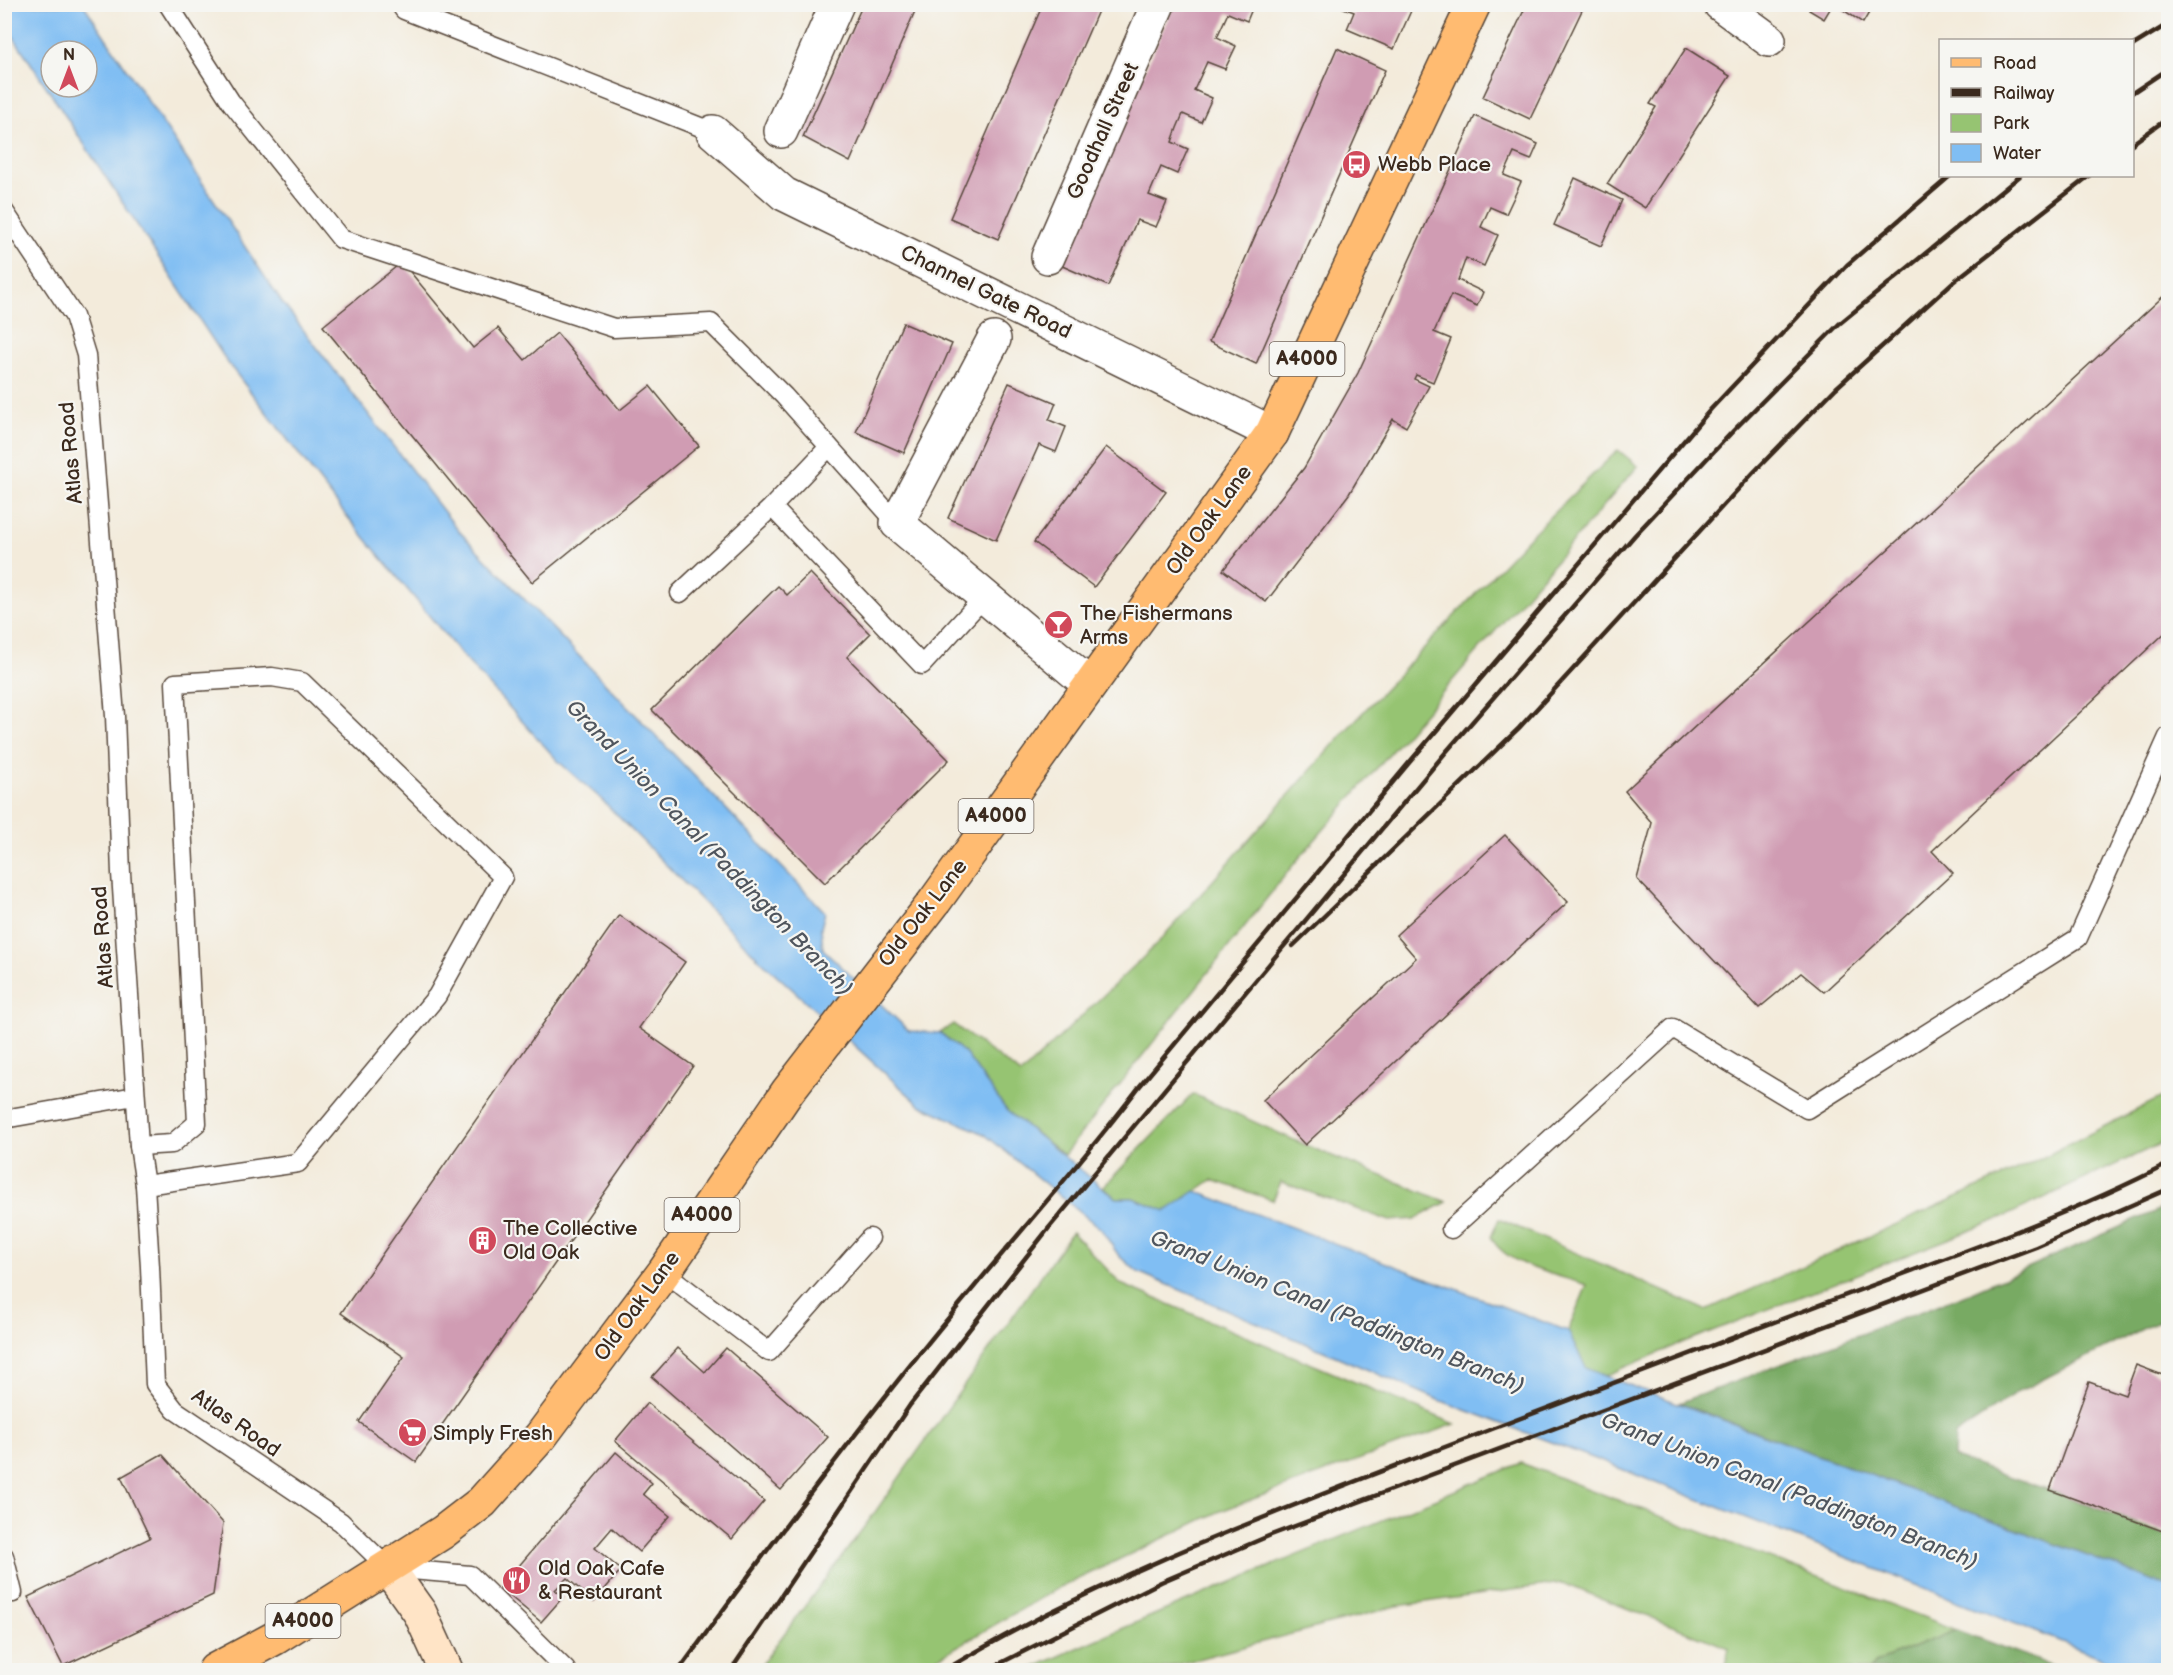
<svg xmlns="http://www.w3.org/2000/svg" width="2173" height="1675" font-family="'Balsamiq Sans',sans-serif">
<style>
.green{fill:#96c472;stroke:#687748;stroke-width:1.5}
.forest{fill:#78aa64;stroke:#5a6a41;stroke-width:1.5}
.water{fill:#80bef3;stroke:#5e7488;stroke-width:1.5;fill-rule:evenodd}
.building{fill:#d09cb3}
.lines{fill:none;stroke-linecap:round;stroke-linejoin:round}
.lane-casing{stroke:#57473a;stroke-width:21}
.street-casing{stroke:#57473a;stroke-width:36}
.secondary-casing{stroke:#57473a;stroke-width:36}
.primary-casing{stroke:#57473a;stroke-width:36}
.lane{stroke:#fff;stroke-width:18}
.street{stroke:#fff;stroke-width:33}
.secondary{stroke:#ffe4c6;stroke-width:33}
.primary{stroke:#ffbb71;stroke-width:33}
.rail{stroke:#3b2a1e;stroke-width:4.5}
.labels{text-anchor:middle;dominant-baseline:central;stroke-width:4.5;stroke-linejoin:round;paint-order:stroke}
.shield{fill:#f6f6f2;stroke:#73675e;stroke-width:1.5}
.shield-label{font-size:20px;font-weight:bold;fill:#3b2a1e}
.street-label{font-size:21px;fill:#3b2a1e;stroke:#f6f6f2}
.poi-label{font-size:21px;fill:#3b2a1e;stroke:#f6f6f2;text-anchor:start}
.water-label{font-size:22px;font-style:italic;fill:#50565e;stroke:#f6f6f2}
</style>
<rect width="100%" height="100%" fill="#f6f6f2"/>
<filter id="ink" filterUnits="userSpaceOnUse"><feTurbulence type="fractalNoise" baseFrequency=".0167" numOctaves="2"/><feDisplacementMap in="SourceGraphic" scale="12" xChannelSelector="R" yChannelSelector="G"/><feConvolveMatrix kernelMatrix="1 2 1 2 8 2 1 2 1" color-interpolation-filters="sRGB"/></filter>
<filter id="wash" filterUnits="userSpaceOnUse"><feTurbulence type="fractalNoise" baseFrequency=".008" numOctaves="4" result="noise"/><feDisplacementMap in="SourceGraphic" scale="24" xChannelSelector="R" yChannelSelector="G"/><feGaussianBlur stdDeviation="1.35" result="paint"/><feColorMatrix in="noise" values="0 0 0 0 0 0 0 0 0 0 0 0 0 0 0 0 0 1.4 0 .05"/><feComposite in="paint" operator="in"/></filter>
<g filter="url(#wash)">
<rect width="100%" height="100%" fill="#f3ebdb"/>
<g class="green">
<path d="M 1618,450 L 1638,466 L 1294,864 L 1064,1155 L 1007,1111 L 965,1053 L 940,1033 L 953,1024 L 1021,1074 L 1154,947 L 1349,727 L 1531,535 Z"/>
<path d="M 1193,1094 L 1305,1145 L 1447,1202 L 1415,1219 L 1390,1221 L 1281,1182 L 1273,1200 L 1212,1180 L 1166,1212 L 1133,1198 L 1116,1198 L 1103,1187 Z"/>
<path d="M 2168,1094 L 2168,1140 L 1997,1220 L 1684,1342 L 1605,1376 L 1586,1368 L 1568,1331 L 1587,1285 C 1558,1275 1505,1266 1491,1237 L 1499,1219 L 1706,1310 L 2030,1164 Z"/>
<path d="M 1072,1232 L 1121,1284 L 1455,1424 L 1218,1512 L 1053,1591 L 917,1670 L 757,1670 L 873,1515 Z"/>
<path d="M 1521,1463 L 1957,1630 L 1875,1663 L 1869,1670 L 1724,1670 L 1729,1648 L 1562,1583 L 1397,1606 L 1156,1670 L 1028,1670 C 1190,1597 1356,1532 1521,1463 Z"/>
</g>
<g class="forest">
<path d="M 2168,1206 L 2168,1316 L 2018,1392 L 1955,1435 L 1954,1458 L 2050,1490 L 2168,1536 L 2168,1586 L 1679,1403 L 1969,1293 Z"/>
<path d="M 1957,1630 L 2064,1670 L 2025,1670 L 2016,1667 L 2008,1670 L 1869,1670 L 1875,1663 Z"/>
</g>
<path class="water" d="M 5,5 L 84,5 L 281,301 L 458,530 L 825,912 L 821,928 L 823,949 L 909,1031 L 940,1033 L 965,1053 L 1007,1111 L 1116,1198 L 1133,1198 L 1166,1211 L 1195,1191 L 1568,1331 L 1586,1368 L 1605,1376 L 2168,1586 L 2168,1670 L 2133,1670 L 1601,1461 L 1439,1400 L 1138,1272 L 1119,1256 L 1101,1229 L 984,1134 L 920,1105 L 759,959 L 599,797 L 559,762 L 460,653 L 346,515 L 228,363 L 5,24 ZM 51,51 L 87,51 L 87,87 L 51,87 Z"/>
<g id="blocks">
<g class="building">
<path d="M 863,4 L 918,4 L 850,162 L 803,137 Z"/>
<path d="M 1043,4 L 1101,4 L 998,239 L 950,218 Z"/>
<path d="M 1174,4 L 1254,4 L 1247,21 L 1228,13 L 1217,37 L 1236,46 L 1225,69 L 1207,62 L 1194,90 L 1212,98 L 1201,122 L 1183,114 L 1177,128 L 1172,142 L 1188,149 L 1177,174 L 1161,167 L 1149,195 L 1167,202 L 1156,227 L 1137,220 L 1108,286 L 1060,265 Z"/>
<path d="M 1414,4 L 1394,49 L 1347,29 L 1354,12 L 1336,5 Z"/>
<path d="M 1527,4 L 1585,4 L 1530,119 L 1483,97 Z"/>
<path d="M 1813,4 L 1833,4 L 1824,19 L 1809,10 Z"/>
<path d="M 1834,4 L 1874,4 L 1863,23 Z"/>
<path d="M 1337,48 L 1385,70 L 1256,364 L 1209,342 Z"/>
<path d="M 1686,48 L 1730,76 L 1645,208 L 1607,184 L 1656,107 L 1650,104 Z"/>
<path d="M 1475,116 L 1538,144 L 1531,160 L 1514,153 L 1504,175 L 1521,182 L 1506,214 L 1490,207 L 1481,227 L 1498,235 L 1484,266 L 1466,258 L 1458,280 L 1483,292 L 1477,306 L 1451,295 L 1434,332 L 1451,339 L 1433,382 L 1416,375 L 1414,379 L 1429,386 L 1406,427 L 1393,419 L 1349,494 L 1266,602 L 1223,570 L 1304,468 L 1358,373 Z"/>
<path d="M 1575,178 L 1622,200 L 1601,246 L 1554,225 Z"/>
<path d="M 402,262 L 473,348 L 498,328 L 525,360 L 557,333 L 620,410 L 650,386 L 699,446 L 532,582 L 323,326 Z"/>
<path d="M 2168,292 L 2168,630 L 1932,851 L 1953,873 L 1824,992 L 1801,973 L 1759,1008 L 1637,879 L 1652,823 L 1625,791 Z"/>
<path d="M 903,323 L 952,344 L 904,453 L 856,432 Z"/>
<path d="M 1009,383 L 1056,403 L 1049,420 L 1066,427 L 1056,452 L 1039,445 L 996,540 L 948,518 Z"/>
<path d="M 1106,447 L 1166,492 L 1094,587 L 1034,542 Z"/>
<path d="M 810,573 L 870,634 L 847,657 L 949,760 L 825,883 L 652,710 L 778,586 L 787,595 Z"/>
<path d="M 1505,835 L 1568,902 L 1305,1145 L 1263,1100 L 1416,958 L 1396,935 Z"/>
<path d="M 619,915 L 685,962 L 639,1028 L 693,1066 L 416,1462 L 359,1422 L 404,1357 L 341,1313 Z"/>
<path d="M 678,1348 L 705,1372 L 726,1348 L 828,1437 L 781,1490 L 652,1377 Z"/>
<path d="M 2136,1365 L 2168,1377 L 2168,1533 L 2050,1490 L 2089,1382 L 2125,1395 Z"/>
<path d="M 647,1403 L 764,1501 L 732,1539 L 615,1441 Z"/>
<path d="M 616,1452 L 652,1483 L 643,1494 L 670,1516 L 639,1552 L 612,1528 L 595,1548 L 621,1570 L 594,1602 L 567,1578 L 555,1590 L 563,1597 L 541,1622 L 500,1588 Z"/>
<path d="M 162,1454 L 223,1523 L 213,1595 L 63,1666 L 28,1597 L 150,1538 L 121,1477 Z"/>
</g>
</g>
</g>
<g filter="url(#ink)">
<use href="#blocks" fill-opacity="0" stroke="#57473a" stroke-width="1.5"/>
<g class="lines">
<defs>
<g id="lane">
<path d="M 168,4 L 231,102 L 341,239 L 614,328 L 711,323 L 784,396 L 897,523"/>
<path d="M 400,4 L 404,10 L 713,132"/>
<path d="M 4,211 L 74,316 L 86,355 L 115,716 L 121,873 L 139,1146 L 145,1185 L 150,1267 L 155,1384 L 175,1410 L 341,1522 L 388,1568 L 470,1575 L 566,1670"/>
<path d="M 829,447 L 772,507 L 922,665 L 985,596"/>
<path d="M 680,593 L 772,507"/>
<path d="M 4,1119 L 135,1096"/>
<path d="M 139,1146 L 172,1144 L 197,1123 L 175,683 L 272,677 L 302,682 L 503,877 L 437,996 L 298,1163 L 145,1185"/>
<path d="M 1451,1229 L 1673,1028 L 1807,1109 L 2078,938 L 2168,737"/>
<path d="M 664,1272 L 769,1352 L 870,1238"/>
<path d="M 4,1556 L 13,1593"/>
</g>
<g id="street">
<path d="M 1720,4 L 1769,40"/>
<path d="M 781,131 L 837,4"/>
<path d="M 713,132 L 784,194 L 1272,433"/>
<path d="M 1048,257 L 1158,4"/>
<path d="M 994,339 L 897,523 L 1090,685"/>
</g>
<path id="secondary" d="M 388,1568 L 420,1613 L 446,1670"/>
<path id="primary" d="M 215,1670 L 275,1638 L 443,1532 L 482,1502 L 541,1436 L 664,1272 L 788,1091 L 935,901 L 1272,433 L 1474,4"/>
</defs>
<use href="#lane" class="lane-casing"/>
<use href="#street" class="street-casing"/>
<use href="#secondary" class="secondary-casing"/>
<use href="#primary" class="primary-casing"/>
<use href="#lane" class="lane"/>
<use href="#street" class="street"/>
<use href="#secondary" class="secondary"/>
<use href="#primary" class="primary"/>
<g class="rail">
<path d="M 2132,46 L 2168,24"/>
<path d="M 2132,93 L 2168,69"/>
<path d="M 2132,144 L 2168,118"/>
<path d="M 1293,946 L 1519,728 L 1754,472 L 1836,388 L 1953,282 L 2089,176"/>
<path d="M 679,1670 C 774,1540 871,1410 975,1286 C 1030,1220 1087,1156 1139,1087 L 1408,764 L 1711,409 L 1847,265 L 1950,176"/>
<path d="M 731,1670 L 910,1405 L 1048,1229 L 1446,752 L 1635,535 L 1734,430 L 1839,324 L 2020,176"/>
<path d="M 945,1670 C 1096,1579 1260,1518 1424,1455 C 1561,1403 1698,1350 1835,1299 C 1948,1257 2061,1219 2168,1164"/>
<path d="M 987,1670 L 1161,1582 L 1271,1535 L 2036,1247 L 2168,1189"/>
</g>
</g>
</g>
<defs>
<symbol id="bus-disc" viewBox="-11 -11 22 22"><circle r="9.5" fill="#d1495b" stroke="#f6f6f2"/><path d="M-5-6H5V4H4V6H2V4H-2V6H-4V4H-5ZM-3.5-4V0h7V-4ZM-3.5 1.2v1.5H-2V1.2ZM2 1.2v1.5H3.5V1.2Z" fill="#fff"/></symbol>
<symbol id="bar-disc" viewBox="-11 -11 22 22"><circle r="9.5" fill="#d1495b" stroke="#f6f6f2"/><path d="M-6-5H6L.8 .8V4.5H3.5V6h-7V4.5H-.8V.8Z" fill="#fff"/></symbol>
<symbol id="building-disc" viewBox="-11 -11 22 22"><circle r="9.5" fill="#d1495b" stroke="#f6f6f2"/><path d="M-4-6H4V6H1V3H-1V6H-4ZM-2.5-4.3h1.7v1.8h-1.7ZM.8-4.3h1.7v1.8H.8ZM-2.5-1h1.7V.8h-1.7ZM.8-1h1.7V.8H.8Z" fill="#fff"/></symbol>
<symbol id="supermarket-disc" viewBox="-11 -11 22 22"><circle r="9.5" fill="#d1495b" stroke="#f6f6f2"/><path d="M-6-5.5h2.5l.6 2H6L4.5 2H-2.5L-4.4-4H-6ZM-1.5 3.2a1.3 1.3 0 1 0 .1 0ZM3 3.2a1.3 1.3 0 1 0 .1 0Z" fill="#fff"/></symbol>
<symbol id="restaurant-disc" viewBox="-11 -11 22 22"><circle r="9.5" fill="#d1495b" stroke="#f6f6f2"/><path d="M-5-6h1v4h1v-4h1v4h1v-4h1v5L-1.5 .5V6h-2V.5L-5-1ZM5-6V6H3V1.5H1.5Q1.5-4 5-6Z" fill="#fff"/></symbol>
</defs>
<g fill-rule="evenodd">
<use href="#bus-disc" x="1340" y="148" width="33" height="33"/>
<use href="#bar-disc" x="1042" y="608" width="33" height="33"/>
<use href="#building-disc" x="466" y="1224" width="33" height="33"/>
<use href="#supermarket-disc" x="396" y="1416" width="33" height="33"/>
<use href="#restaurant-disc" x="500" y="1564" width="33" height="33"/>
</g>
<g class="labels">
<g class="shield">
<rect x="1269.5" y="342" width="75" height="34" rx="4.5"/>
<rect x="958.5" y="799" width="75" height="34" rx="4.5"/>
<rect x="664.5" y="1198" width="75" height="34" rx="4.5"/>
<rect x="265.5" y="1604" width="75" height="34" rx="4.5"/>
</g>
<g class="shield-label">
<text x="1307" y="359">A4000</text>
<text x="996" y="816">A4000</text>
<text x="702" y="1215">A4000</text>
<text x="303" y="1621">A4000</text>
</g>
<g class="street-label">
<text transform="translate(1103 131) rotate(-66)">Goodhall Street</text>
<text transform="translate(986 292) rotate(26)">Channel Gate Road</text>
<text transform="translate(71 453) rotate(-95)">Atlas Road</text>
<text transform="translate(1209 520) rotate(-54)">Old Oak Lane</text>
<text transform="translate(923 913) rotate(-52)">Old Oak Lane</text>
<text transform="translate(103 937) rotate(-94)">Atlas Road</text>
<text transform="translate(637 1306) rotate(-54)">Old Oak Lane</text>
<text transform="translate(236 1423) rotate(35)">Atlas Road</text>
</g>
<g class="poi-label">
<text x="1378" y="164">Webb Place</text>
<text x="1080" y="613">The Fishermans<tspan x="1080" dy="24">Arms</tspan></text>
<text x="503" y="1228">The Collective<tspan x="503" dy="24">Old Oak</tspan></text>
<text x="433" y="1433">Simply Fresh</text>
<text x="538" y="1568">Old Oak Cafe<tspan x="538" dy="24">&amp; Restaurant</tspan></text>
</g>
<g class="water-label">
<text transform="translate(709 848) rotate(46)">Grand Union Canal (Paddington Branch)</text>
<text transform="translate(1337 1312) rotate(22)">Grand Union Canal (Paddington Branch)</text>
<text transform="translate(1789 1491) rotate(21)">Grand Union Canal (Paddington Branch)</text>
</g>
</g>
<rect width="2173" height="1675" fill="none" stroke="#f6f6f2" stroke-width="24"/>
<rect x="1939" y="39" width="195" height="138" fill="#f6f6f2" stroke="#aba49d" stroke-width="1.5"/>
<rect x="1951" y="58" width="30" height="9" fill="#ffbb71" stroke="#aba49d" stroke-width="1.5"/>
<text x="1993" y="69" font-size="18" fill="#3b2a1e">Road</text>
<rect x="1951" y="88" width="30" height="9" fill="#3b2a1e" stroke="#aba49d" stroke-width="1.5"/>
<text x="1993" y="99" font-size="18" fill="#3b2a1e">Railway</text>
<rect x="1951" y="114" width="30" height="18" fill="#96c472" stroke="#aba49d" stroke-width="1.5"/>
<text x="1993" y="129" font-size="18" fill="#3b2a1e">Park</text>
<rect x="1951" y="144" width="30" height="18" fill="#80bef3" stroke="#aba49d" stroke-width="1.5"/>
<text x="1993" y="159" font-size="18" fill="#3b2a1e">Water</text>
<g transform="translate(69 69)"><circle r="28" fill="#f6f6f2" stroke="#aba49d" stroke-width="1.5"/>
<path d="M0-4.5L10 22L0 15L-10 22Z" fill="#d1495b"/>
<text y="-9" font-size="16" font-weight="bold" text-anchor="middle" fill="#3b2a1e">N</text>
</g>
</svg>
